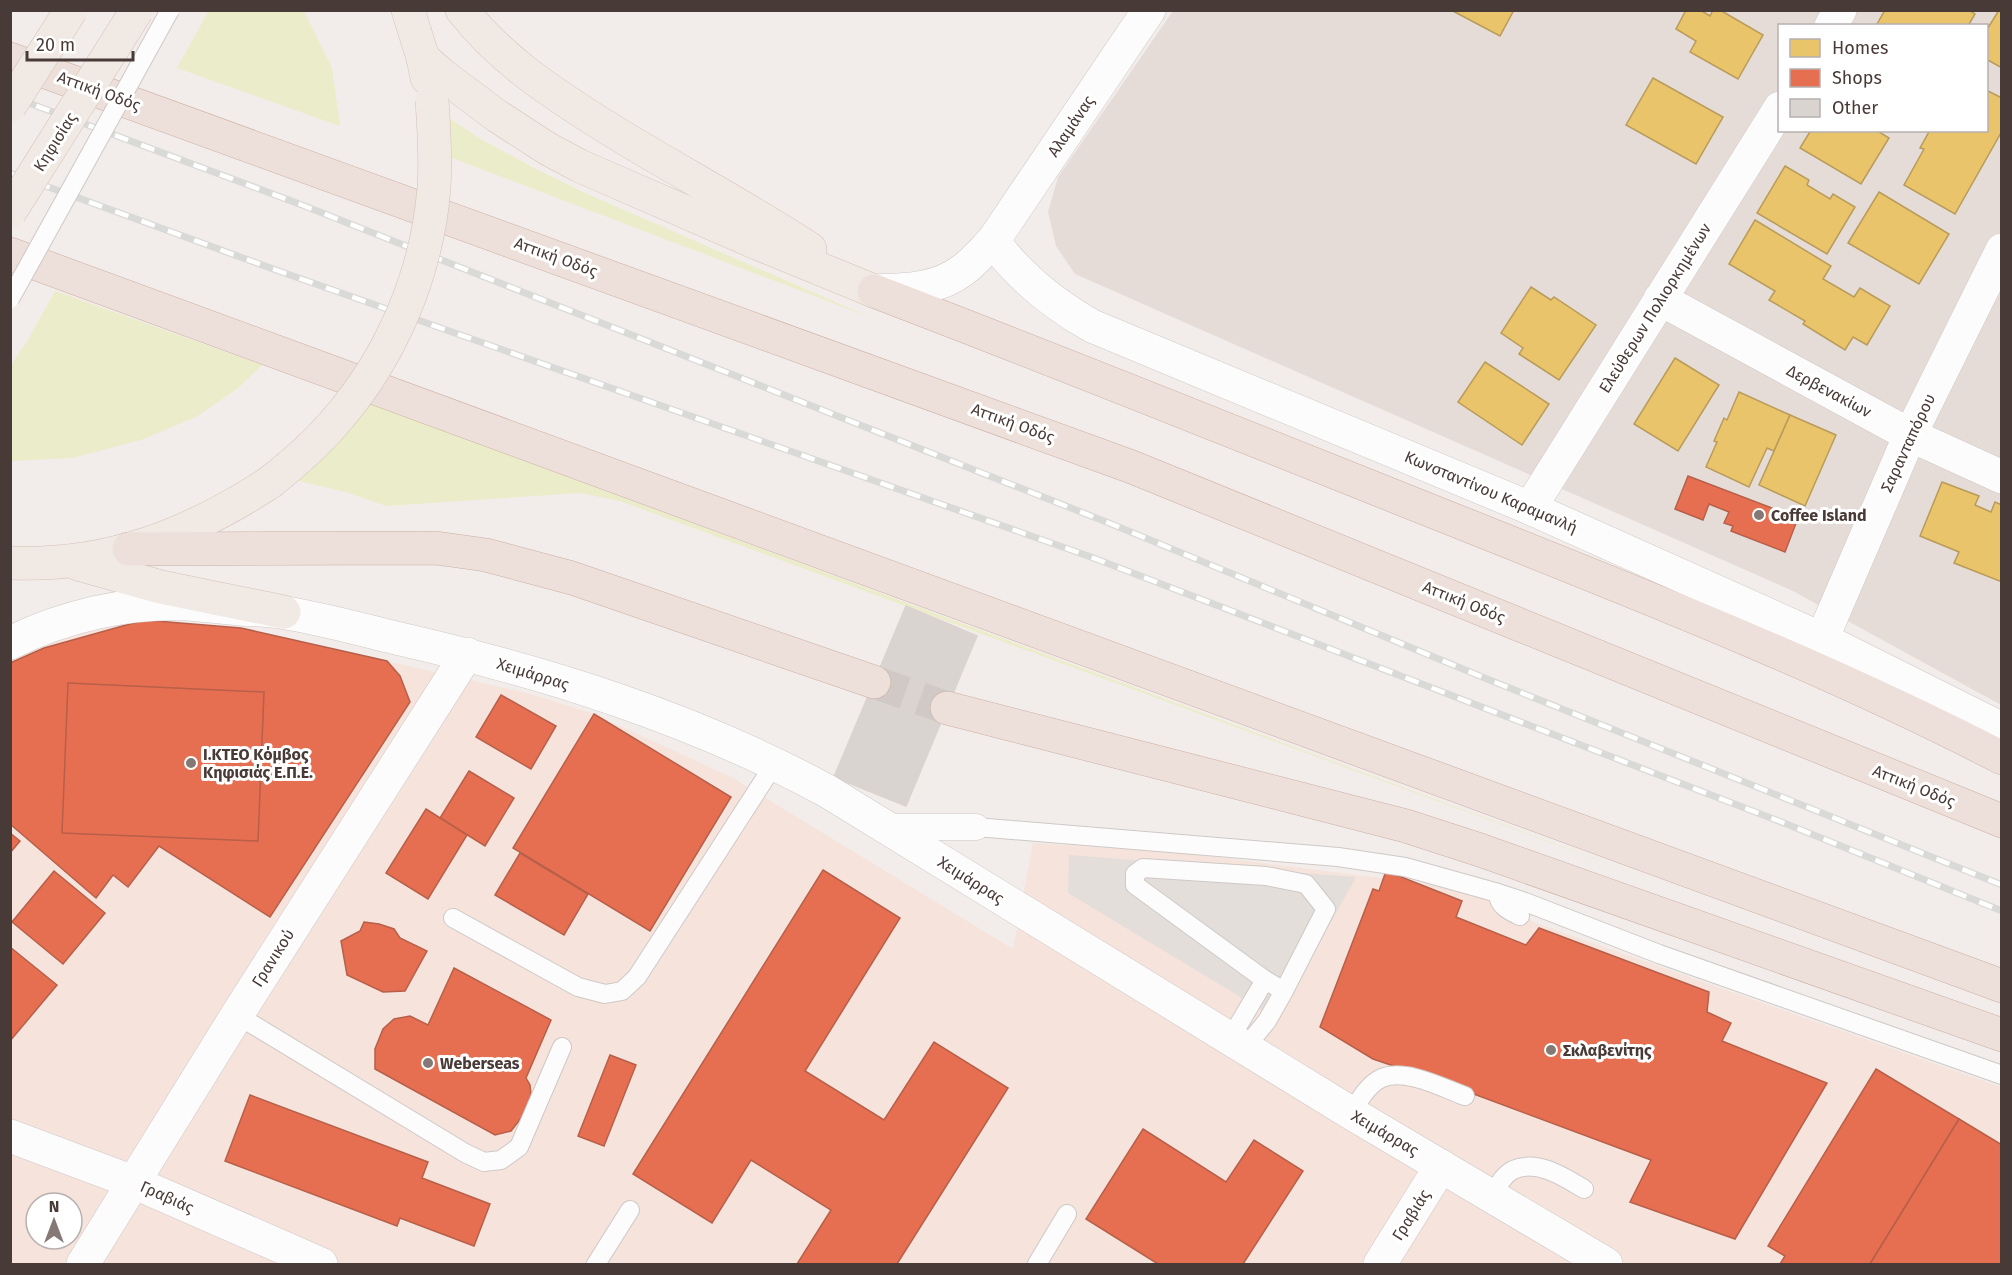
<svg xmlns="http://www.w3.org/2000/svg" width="2012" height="1275" font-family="'Fira Sans',sans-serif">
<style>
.residential{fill:#e6dcd7;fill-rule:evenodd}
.commercial{fill:#f5e3dc;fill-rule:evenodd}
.green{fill:#ebecc9}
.parking{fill:#e4dedb}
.homes{fill:#e9c46a;stroke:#b99b5a;stroke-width:1.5}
.shops{fill:#e76f51;stroke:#b75f49;stroke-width:1.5}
.building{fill:#dad4d1;stroke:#dad3d0;stroke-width:1.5}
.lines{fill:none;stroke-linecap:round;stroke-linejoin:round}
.motorway-tunnel{stroke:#d0c9c6;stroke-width:33;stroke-dasharray:33 16;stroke-linecap:butt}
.service-casing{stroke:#cec9c6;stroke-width:20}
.pedestrian-casing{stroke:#cec9c6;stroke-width:27}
.minor-casing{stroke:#cec9c6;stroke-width:34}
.tertiary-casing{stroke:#cec9c6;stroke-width:34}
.primary-casing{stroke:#d5c1b6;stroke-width:34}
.motorway-casing{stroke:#cbafa4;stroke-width:34}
.service{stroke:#fdfcfc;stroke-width:18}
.pedestrian{stroke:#fdfcfc;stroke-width:26}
.minor{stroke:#fdfcfc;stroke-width:33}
.tertiary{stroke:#fdfcfc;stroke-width:33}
.primary{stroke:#f1e9e4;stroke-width:33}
.motorway{stroke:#eddfd9;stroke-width:33}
.rail-casing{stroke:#d9d9d8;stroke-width:7}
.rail{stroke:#fff;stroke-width:4.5;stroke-dasharray:14;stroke-linecap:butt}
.service-bridge-casing{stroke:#cec9c6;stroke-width:20;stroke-linecap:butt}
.primary-bridge-casing{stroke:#d5c1b6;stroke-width:34;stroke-linecap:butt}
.service-bridge{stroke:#fdfcfc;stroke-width:18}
.primary-bridge{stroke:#f1e9e4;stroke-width:33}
.poi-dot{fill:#847975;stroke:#fff;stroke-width:2}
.labels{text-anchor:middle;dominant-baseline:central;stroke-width:6;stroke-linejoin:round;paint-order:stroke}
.street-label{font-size:16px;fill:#483a36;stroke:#fff}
.poi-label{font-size:16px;font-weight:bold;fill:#483a36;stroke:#fff;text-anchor:start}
</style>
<rect width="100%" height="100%" fill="#f2edea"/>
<path class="residential" d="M 1173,11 L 2001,11 L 2001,705 L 1793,591 L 1075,274 L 1056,246 L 1048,212 L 1058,177 ZM 1780,26 L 1986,26 L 1986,130 L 1780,130 Z"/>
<path class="commercial" d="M 144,620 L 241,628 L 527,693 L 594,714 L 733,778 L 1013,949 L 1033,843 L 1176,852 L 1498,893 L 1533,922 L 2001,1087 L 2001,1264 L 11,1264 L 10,655 L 40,642 ZM 36,1203 L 72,1203 L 72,1239 L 36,1239 Z"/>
<g class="green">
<path d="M 209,10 L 304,11 L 332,68 L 340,126 L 177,68 Z"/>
<path d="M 436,109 L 479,138 L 532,167 L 585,193 L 872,318 L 439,153 Z"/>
<path d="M 55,291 L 262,365 L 237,389 L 196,417 L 141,440 L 72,458 L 11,461 L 11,365 L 29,338 Z"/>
<path d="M 361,400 L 1663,884 L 620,501 L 580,493 L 386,506 L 346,492 L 290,479 Z"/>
</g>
<path class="parking" d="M 1069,855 L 1356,877 L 1277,1019 L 1068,893 Z"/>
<g class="homes">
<path d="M 1451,10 L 1514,10 L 1500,36 Z"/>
<path d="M 1686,10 L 1700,10 L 1710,16 L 1713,10 L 1720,10 L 1763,35 L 1738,79 L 1690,52 L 1696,41 L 1676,29 Z"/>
<path d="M 1885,10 L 1969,10 L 1975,14 L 1968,26 L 1879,26 L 1877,24 Z"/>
<path d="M 1999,10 L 2002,10 L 2002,68 L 1986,59 L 1986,31 Z"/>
<path d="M 1653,78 L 1723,117 L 1696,164 L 1626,125 Z"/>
<path d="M 1986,90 L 2002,98 L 2002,131 L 1955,214 L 1904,185 L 1924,149 L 1920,148 L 1930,130 L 1986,130 Z"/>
<path d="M 1811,130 L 1876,130 L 1889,138 L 1861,184 L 1800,148 Z"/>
<path d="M 1785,166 L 1809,180 L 1807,185 L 1830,199 L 1833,194 L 1855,207 L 1827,254 L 1757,213 Z"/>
<path d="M 1879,192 L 1949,234 L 1919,284 L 1848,243 Z"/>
<path d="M 1755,220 L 1831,266 L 1823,279 L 1854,297 L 1860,288 L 1890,306 L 1867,345 L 1853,337 L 1845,350 L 1803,324 L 1805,321 L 1769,300 L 1775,291 L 1729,264 Z"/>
<path d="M 1531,287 L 1551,300 L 1554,297 L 1596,325 L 1559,380 L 1519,354 L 1523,348 L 1501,333 Z"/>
<path d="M 1675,358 L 1719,385 L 1678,451 L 1634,424 Z"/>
<path d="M 1485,362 L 1549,404 L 1522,445 L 1458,402 Z"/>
<path d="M 1739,392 L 1790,415 L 1774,451 L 1767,448 L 1749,487 L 1706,467 L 1717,442 L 1714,441 L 1724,418 L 1727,420 Z"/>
<path d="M 1790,415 L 1836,435 L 1805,506 L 1759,485 Z"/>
<path d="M 1942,482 L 1979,496 L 1975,505 L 1991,512 L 1995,502 L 2002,505 L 2002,582 L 1954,563 L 1959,552 L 1920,536 Z"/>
</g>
<g class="shops">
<path d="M 1688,476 L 1798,518 L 1785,552 L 1731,531 L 1733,526 L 1724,523 L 1729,512 L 1709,504 L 1703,520 L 1675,509 Z"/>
<path d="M 144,620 L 241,628 L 387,661 L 400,676 L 410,702 L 270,917 L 159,846 L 128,887 L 113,875 L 96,898 L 10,824 L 10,663 L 44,648 Z"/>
<path d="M 68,683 L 264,692 L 258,841 L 62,833 Z"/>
<path d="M 501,695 L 556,726 L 531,769 L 476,737 Z"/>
<path d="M 594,714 L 731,797 L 650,931 L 513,848 Z"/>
<path d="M 469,771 L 514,798 L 485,846 L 440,818 Z"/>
<path d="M 426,809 L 467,835 L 428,899 L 386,873 Z"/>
<path d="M 10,833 L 20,841 L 10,853 Z"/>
<path d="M 520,853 L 588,894 L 564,935 L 495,895 Z"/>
<path d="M 823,870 L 900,918 L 805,1071 L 884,1120 L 934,1042 L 1008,1088 L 897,1264 L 797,1264 L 831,1210 L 751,1160 L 712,1223 L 633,1174 Z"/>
<path d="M 54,871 L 105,913 L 63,964 L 12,922 Z"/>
<path d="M 1386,871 L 1462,901 L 1456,917 L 1526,945 L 1539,928 L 1709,992 L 1707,1012 L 1731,1023 L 1722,1041 L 1827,1083 L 1735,1239 L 1630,1202 L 1651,1160 L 1447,1084 L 1373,1059 L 1320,1027 L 1373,889 L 1379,891 Z"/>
<path d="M 364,922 L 379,924 L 394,929 L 400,938 L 427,951 L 405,991 L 383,992 L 347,975 L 341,941 L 360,931 Z"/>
<path d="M 10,947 L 57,985 L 10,1041 Z"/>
<path d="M 454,968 L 551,1020 L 526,1078 L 530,1085 L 531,1095 L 521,1118 L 511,1131 L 495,1135 L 375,1069 L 375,1049 L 383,1029 L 394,1019 L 410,1016 L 428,1025 Z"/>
<path d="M 610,1055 L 636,1065 L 604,1146 L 578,1136 Z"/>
<path d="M 1876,1069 L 1959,1119 L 1870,1264 L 1780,1264 L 1785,1256 L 1768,1246 Z"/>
<path d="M 250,1095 L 428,1162 L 422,1178 L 490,1204 L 474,1246 L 400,1218 L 397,1226 L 225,1161 Z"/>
<path d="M 1959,1119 L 2002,1145 L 2002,1264 L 1870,1264 Z"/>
<path d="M 1143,1129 L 1226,1182 L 1254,1140 L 1303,1171 L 1243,1264 L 1158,1264 L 1086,1219 Z"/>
</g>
<path class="building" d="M 906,606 L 977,636 L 906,806 L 834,777 Z"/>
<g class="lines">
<path class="motorway-tunnel" d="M 874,682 L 947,708"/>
<defs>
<g id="service">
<path d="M 976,827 L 1338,857 L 1405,867 L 1498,893 L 1525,902 L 1659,954 L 2002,1075"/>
<path d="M 1143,868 L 1266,876 L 1306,884 L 1326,909 L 1284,991 L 1265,980 L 1135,885 L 1135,874 Z"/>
<path d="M 1498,893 C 1498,906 1509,911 1520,916"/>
<path d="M 453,918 L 578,987 L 605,994 L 622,991 L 637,977 L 775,763"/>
<path d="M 237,1015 L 465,1153 L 484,1162 L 501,1160 L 519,1147 L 562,1047"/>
<path d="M 1230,1039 L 1265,980"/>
<path d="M 1245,1048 L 1267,1021 L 1284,991"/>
<path d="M 1351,1113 C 1359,1101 1368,1084 1382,1078 C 1405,1068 1443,1088 1465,1096"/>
<path d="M 1492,1196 C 1497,1187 1503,1175 1513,1170 C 1537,1159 1564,1177 1584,1189"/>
<path d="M 596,1264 L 630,1210"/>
<path d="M 1037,1264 L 1067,1214"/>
</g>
<path id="pedestrian" d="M 886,827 L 976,827"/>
<g id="minor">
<path d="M 1831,26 L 1840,10"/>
<path d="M 993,241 L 1149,10"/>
<path d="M 1660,299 L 1910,435 L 2002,477"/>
<path d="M 1530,508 L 1780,108"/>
<path d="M 1822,639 L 1910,435 L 2002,250"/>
<path d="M 10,1136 L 133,1182 L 321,1264"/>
<path d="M 83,1264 L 237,1015 L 467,654"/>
<path d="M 1380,1264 L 1441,1166"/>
</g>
<g id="tertiary">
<path d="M 874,291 C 905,290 937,290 963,270 C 974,262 984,250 993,241 C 1020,277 1053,304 1092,326 L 1530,508 L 1822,639 L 2002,729"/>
<path d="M 10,643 C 64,616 126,602 186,604 C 204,605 222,607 240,609 C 255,610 271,610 286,613 C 323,619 359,629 396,638 C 545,672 693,718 827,791 L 1351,1113 L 1606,1264"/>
</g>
<g id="primary">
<path d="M 408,10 L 423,58 L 427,78"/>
<path d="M 462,10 C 500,58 545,88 595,120 C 666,165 740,203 810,249"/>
<path d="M 423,58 L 441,74 L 497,116 L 548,149 L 580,166 L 759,244 L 874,291"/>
<path d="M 10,563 C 108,567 189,535 269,483"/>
<path d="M 78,564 L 161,587 L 284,612"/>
</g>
<g id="motorway">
<path d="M 10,59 L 1132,467 L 2002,821"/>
<path d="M 10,254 L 2002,986"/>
<path d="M 874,291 C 1063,363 1251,439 1439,514 C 1629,590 1820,664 2002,758"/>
<path d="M 129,549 L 436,548 L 486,555 L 572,578 L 874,682"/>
<path d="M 947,708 L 1406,826 L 1480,850 L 2002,1035"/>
</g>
</defs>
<use href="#service" class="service-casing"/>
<use href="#pedestrian" class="pedestrian-casing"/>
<use href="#minor" class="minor-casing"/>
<use href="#tertiary" class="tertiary-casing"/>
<use href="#primary" class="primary-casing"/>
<use href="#motorway" class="motorway-casing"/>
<use href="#service" class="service"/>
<use href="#pedestrian" class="pedestrian"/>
<use href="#minor" class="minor"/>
<use href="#tertiary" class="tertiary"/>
<use href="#primary" class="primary"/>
<use href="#motorway" class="motorway"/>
<defs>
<g id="rail">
<path d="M 10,96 L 302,205 L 1109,523 L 1492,681 L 2002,885"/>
<path d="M 10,173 L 276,270 L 1091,557 L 1784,823 L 2002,911"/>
</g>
</defs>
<use href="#rail" class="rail-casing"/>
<use href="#rail" class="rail"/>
<defs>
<path id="service-bridge" d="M 10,299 L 170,10"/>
<g id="primary-bridge">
<path d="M 10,106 L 71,10"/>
<path d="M 10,212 L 137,10"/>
<path d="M 269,483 C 292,465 314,446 333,424 C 391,359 427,274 434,188 C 436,159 434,129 432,100"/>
</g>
</defs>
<use href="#service-bridge" class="service-bridge-casing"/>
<use href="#primary-bridge" class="primary-bridge-casing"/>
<use href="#service-bridge" class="service-bridge"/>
<use href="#primary-bridge" class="primary-bridge"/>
</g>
<g class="poi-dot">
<circle cx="1759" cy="515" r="6"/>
<circle cx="191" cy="763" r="6"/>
<circle cx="1551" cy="1050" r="6"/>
<circle cx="428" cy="1063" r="6"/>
</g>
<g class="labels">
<g class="street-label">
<text transform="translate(99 91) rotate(20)">Αττική Οδός</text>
<text transform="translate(1071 126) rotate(-56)">Αλαμάνας</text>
<text transform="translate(55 142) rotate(-58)">Κηφισίας</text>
<text transform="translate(556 257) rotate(20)">Αττική Οδός</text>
<text transform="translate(1655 308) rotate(-58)">Ελεύθερων Πολιορκημένων</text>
<text transform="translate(1829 391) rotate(28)">Δερβενακίων</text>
<text transform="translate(1013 423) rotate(20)">Αττική Οδός</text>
<text transform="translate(1908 443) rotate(-65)">Σαρανταπόρου</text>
<text transform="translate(1491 492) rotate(23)">Κωνσταντίνου Καραμανλή</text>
<text transform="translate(1464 602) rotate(22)">Αττική Οδός</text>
<text transform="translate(533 674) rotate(17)">Χειμάρρας</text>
<text transform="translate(1914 786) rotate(22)">Αττική Οδός</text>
<text transform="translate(971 880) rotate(32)">Χειμάρρας</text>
<text transform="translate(273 958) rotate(-58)">Γρανικού</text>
<text transform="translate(1385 1133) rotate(30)">Χειμάρρας</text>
<text transform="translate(167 1197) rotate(24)">Γραβιάς</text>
<text transform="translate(1411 1215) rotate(-58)">Γραβιάς</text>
</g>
<g class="poi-label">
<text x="1771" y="515">Coffee Island</text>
<text x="203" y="754">Ι.ΚΤΕΟ Κόμβος<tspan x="203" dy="18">Κηφισιάς Ε.Π.Ε.</tspan></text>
<text x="1563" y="1050">Σκλαβενίτης</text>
<text x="440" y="1063">Weberseas</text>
</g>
</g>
<rect width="2012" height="1275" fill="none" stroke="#483a36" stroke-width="24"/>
<rect x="1778" y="24" width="210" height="108" fill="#ffffff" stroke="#b6b0af" stroke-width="1.5"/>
<rect x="1790" y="39" width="30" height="18" fill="#e9c46a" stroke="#b6b0af" stroke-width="1.5"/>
<text x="1832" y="54" font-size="18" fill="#483a36">Homes</text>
<rect x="1790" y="69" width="30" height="18" fill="#e76f51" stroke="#b6b0af" stroke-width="1.5"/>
<text x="1832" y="84" font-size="18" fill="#483a36">Shops</text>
<rect x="1790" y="99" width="30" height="18" fill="#dad4d1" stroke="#b6b0af" stroke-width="1.5"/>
<text x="1832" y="114" font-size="18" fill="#483a36">Other</text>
<g transform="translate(54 1221)"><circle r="28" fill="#ffffff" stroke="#b6b0af" stroke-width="1.5"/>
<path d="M0-4.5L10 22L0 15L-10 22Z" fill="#847975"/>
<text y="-9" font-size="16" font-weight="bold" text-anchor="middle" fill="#483a36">N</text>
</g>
<path d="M27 51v9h106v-9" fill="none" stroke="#483a36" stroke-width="3"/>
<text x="36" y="51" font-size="18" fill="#483a36" stroke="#ffffff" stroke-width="4.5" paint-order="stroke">20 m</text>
</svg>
